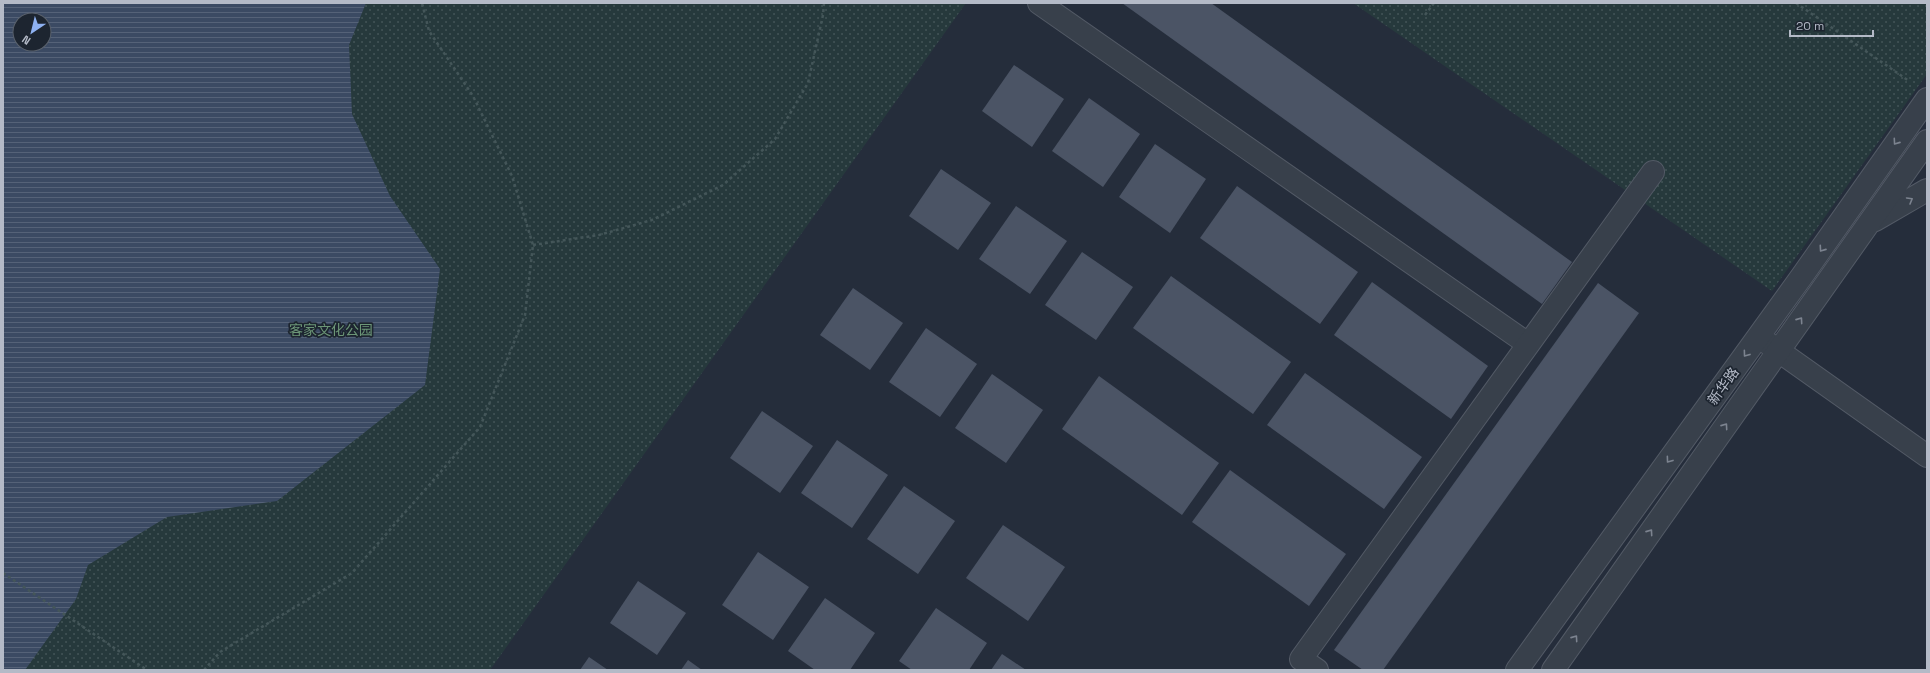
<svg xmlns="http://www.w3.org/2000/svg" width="1930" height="673" font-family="'Space Grotesk','Noto Sans SC',sans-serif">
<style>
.park{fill:url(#park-dots);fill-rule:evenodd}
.water{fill:url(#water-rules);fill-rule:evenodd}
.building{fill:#4b5465}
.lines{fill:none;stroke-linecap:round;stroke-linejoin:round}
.minor-casing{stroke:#535a66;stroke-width:24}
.path{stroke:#445659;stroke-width:2.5;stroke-dasharray:3 3;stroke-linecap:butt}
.minor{stroke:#38404b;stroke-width:22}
.oneway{stroke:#7c838f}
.labels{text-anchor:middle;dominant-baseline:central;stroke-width:3.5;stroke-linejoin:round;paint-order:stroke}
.park-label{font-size:14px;fill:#6c9677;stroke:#1d2530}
.street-label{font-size:14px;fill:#b4bac7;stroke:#1d2530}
</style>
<defs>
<pattern id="park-dots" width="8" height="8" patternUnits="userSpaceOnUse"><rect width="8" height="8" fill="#26393c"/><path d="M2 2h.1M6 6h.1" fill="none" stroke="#435457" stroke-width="1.8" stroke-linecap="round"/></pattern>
<pattern id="water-rules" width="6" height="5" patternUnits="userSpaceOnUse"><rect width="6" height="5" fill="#3b4a63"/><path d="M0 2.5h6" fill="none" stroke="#556278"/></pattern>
</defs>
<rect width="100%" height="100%" fill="#252d3b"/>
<g class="park">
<path d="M 3,3 L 966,3 L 490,670 L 3,670 ZM 20,20 L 44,20 L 44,44 L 20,44 Z"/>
<path d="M 1353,3 L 1927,3 L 1927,74 L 1772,291 Z"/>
</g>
<path class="water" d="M 3,3 L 366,3 L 349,45 L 352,114 L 390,196 L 440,269 L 425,385 L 277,501 L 167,517 L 88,565 L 76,599 L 25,670 L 3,670 ZM 20,20 L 44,20 L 44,44 L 20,44 Z"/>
<g class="building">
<path d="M 1122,3 L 1211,3 L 1572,262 L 1542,304 Z"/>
<path d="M 1014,65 L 1064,99 L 1032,147 L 982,111 Z"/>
<path d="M 1089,98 L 1140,134 L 1103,187 L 1052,151 Z"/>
<path d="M 1155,144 L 1206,179 L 1170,233 L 1119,197 Z"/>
<path d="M 941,169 L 991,203 L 958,250 L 909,216 Z"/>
<path d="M 1237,186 L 1358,272 L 1320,324 L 1200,238 Z"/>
<path d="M 1016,206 L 1067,241 L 1030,294 L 979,259 Z"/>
<path d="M 1082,252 L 1133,287 L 1096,340 L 1045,305 Z"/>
<path d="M 1171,276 L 1291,362 L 1253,414 L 1133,328 Z"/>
<path d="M 1372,282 L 1488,366 L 1451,419 L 1334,335 Z"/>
<path d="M 1598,283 L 1639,313 L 1383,670 L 1363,670 L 1334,650 Z"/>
<path d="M 853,288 L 903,323 L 870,370 L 820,335 Z"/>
<path d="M 926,328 L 977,364 L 940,417 L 889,382 Z"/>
<path d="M 1305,373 L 1422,457 L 1384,509 L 1267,425 Z"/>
<path d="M 992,374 L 1043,410 L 1006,463 L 955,428 Z"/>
<path d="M 1099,376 L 1219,463 L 1182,515 L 1062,429 Z"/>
<path d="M 762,411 L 813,446 L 780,493 L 730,458 Z"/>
<path d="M 837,440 L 888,475 L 852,528 L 801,493 Z"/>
<path d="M 1230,470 L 1346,554 L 1309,606 L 1192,522 Z"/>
<path d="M 904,486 L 955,521 L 918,574 L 867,539 Z"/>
<path d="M 1003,525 L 1065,567 L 1028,621 L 966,578 Z"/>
<path d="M 758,552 L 809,587 L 773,640 L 722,605 Z"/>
<path d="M 638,581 L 686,613 L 657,655 L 610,623 Z"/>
<path d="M 825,598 L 875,633 L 850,670 L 815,670 L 788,651 Z"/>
<path d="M 936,608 L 987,643 L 969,670 L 912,670 L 899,661 Z"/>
<path d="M 1002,654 L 1026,670 L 991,670 Z"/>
<path d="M 589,657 L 608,670 L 580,670 Z"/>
<path d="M 688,660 L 702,670 L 681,670 Z"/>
</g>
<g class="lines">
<defs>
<g id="minor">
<path d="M 1039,3 L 1528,344"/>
<path d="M 1875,220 L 1927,190"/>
<path d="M 1766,342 L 1927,456"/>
<path d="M 1317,670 L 1301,659 L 1653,172"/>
<path d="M 1517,670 L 1802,276 L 1927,99"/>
<path d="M 1553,670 L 1927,141"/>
</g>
</defs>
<use href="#minor" class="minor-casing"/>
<g class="path">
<path d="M 1796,3 L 1909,81"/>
<path d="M 1425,15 L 1434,3"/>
<path d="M 533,245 L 599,235 L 652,220 L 723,185 L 775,139 L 808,83 L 823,15 L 824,3"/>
<path d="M 3,573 L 147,670"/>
<path d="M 204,670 L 220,652 L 352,573 L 480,427 L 525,315 L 533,245 L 512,176 L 473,96 L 429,31 L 422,3"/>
</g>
<use href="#minor" class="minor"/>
</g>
<defs><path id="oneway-chevron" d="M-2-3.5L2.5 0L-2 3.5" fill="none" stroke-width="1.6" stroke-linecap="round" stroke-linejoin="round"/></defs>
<g class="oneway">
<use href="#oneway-chevron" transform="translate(1896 142) rotate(125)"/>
<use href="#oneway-chevron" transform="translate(1910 200) rotate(-30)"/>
<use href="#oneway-chevron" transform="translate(1822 249) rotate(125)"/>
<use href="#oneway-chevron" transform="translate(1800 320) rotate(-55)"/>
<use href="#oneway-chevron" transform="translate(1746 354) rotate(126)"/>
<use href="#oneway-chevron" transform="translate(1725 426) rotate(-55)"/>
<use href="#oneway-chevron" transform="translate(1669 460) rotate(126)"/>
<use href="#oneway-chevron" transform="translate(1650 532) rotate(-55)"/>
<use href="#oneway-chevron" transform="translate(1575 638) rotate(-55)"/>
</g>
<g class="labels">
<g class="park-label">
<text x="331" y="330">客家文化公园</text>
</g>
<g class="street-label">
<text transform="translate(1723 386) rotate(-54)">新华路</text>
</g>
</g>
<rect width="1930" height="673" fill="none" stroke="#b4bac7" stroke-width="8"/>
<g transform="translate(32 32) rotate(215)"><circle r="19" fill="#1d2530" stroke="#59616c"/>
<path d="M0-3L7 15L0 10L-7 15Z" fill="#8eb1f1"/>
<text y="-6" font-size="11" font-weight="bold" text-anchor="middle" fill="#b4bac7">N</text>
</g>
<path d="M1790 30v6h83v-6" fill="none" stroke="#b4bac7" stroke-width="2"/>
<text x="1796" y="30" font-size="12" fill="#b4bac7" stroke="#1d2530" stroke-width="3" paint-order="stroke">20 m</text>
</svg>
